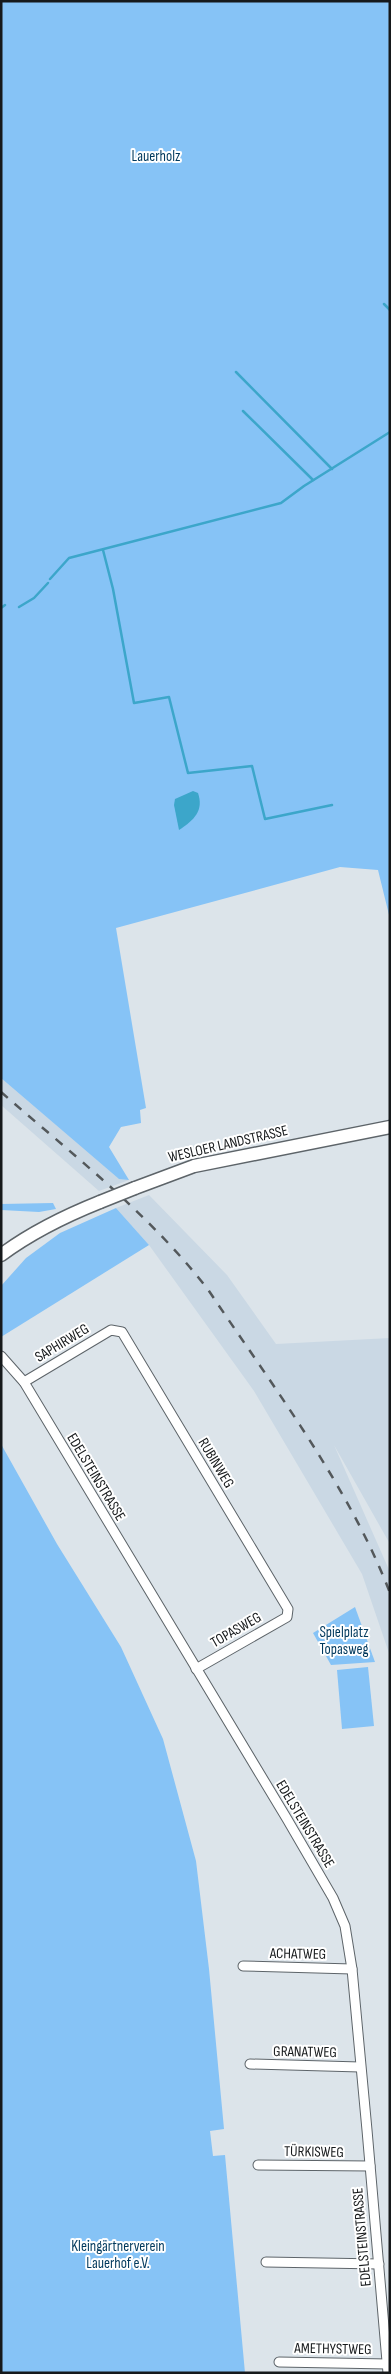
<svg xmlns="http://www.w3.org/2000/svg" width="391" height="2374" font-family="'Sofia Sans Condensed',sans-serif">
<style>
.built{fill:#cad8e4}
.green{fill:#86c3f6}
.water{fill:#3ca6ca}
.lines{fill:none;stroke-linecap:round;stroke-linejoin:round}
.stream{stroke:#3ca6ca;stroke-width:2.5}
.street-casing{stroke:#5d6469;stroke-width:11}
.secondary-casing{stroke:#5d6469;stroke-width:15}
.street{stroke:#fff;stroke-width:9}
.secondary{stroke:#fff;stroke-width:12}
.rail{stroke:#53585b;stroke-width:2.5;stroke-dasharray:9 9;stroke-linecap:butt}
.secondary-bridge-casing{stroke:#5d6469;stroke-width:15;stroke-linecap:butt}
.secondary-bridge{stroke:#fff;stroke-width:12}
.labels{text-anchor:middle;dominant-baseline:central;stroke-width:4;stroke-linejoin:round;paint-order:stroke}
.park-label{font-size:15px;fill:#00395d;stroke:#fff}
.street-label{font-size:15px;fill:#16191b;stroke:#fff}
</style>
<rect width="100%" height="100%" fill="#dce4ea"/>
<g class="built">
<path d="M 1,1078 L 118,1178 L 129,1180 L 99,1191 L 1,1105 Z"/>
<path d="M 149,1195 L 227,1275 L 276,1344 L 390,1338 L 390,1544 L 334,1445 L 390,1572 L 390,1656 L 362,1574 L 254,1391 L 149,1245 L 116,1208 Z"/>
</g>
<g class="green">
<path d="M 1,1 L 390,1 L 390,919 L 378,870 L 340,867 L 116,928 L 146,1108 L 140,1110 L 141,1123 L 121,1127 L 109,1147 L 129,1180 L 119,1179 L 1,1078 Z"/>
<path d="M 53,1203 L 56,1209 L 39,1212 L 1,1210 L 1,1204 Z"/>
<path d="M 116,1208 L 149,1245 L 1,1337 L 1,1286 L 26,1258 L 60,1233 Z"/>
<path d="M 1,1444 L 57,1544 L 121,1647 L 163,1739 L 196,1861 L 209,1969 L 224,2129 L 210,2131 L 213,2156 L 225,2155 L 245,2373 L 1,2373 Z"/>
<path d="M 355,1607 L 375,1662 L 331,1665 L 313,1633 Z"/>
<path d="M 368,1667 L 374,1726 L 342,1729 L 337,1670 Z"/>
</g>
<path class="water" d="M 193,791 L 198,793 C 204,811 194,820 179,830 L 174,805 L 175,799 Z"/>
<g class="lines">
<g class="stream">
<path d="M 384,304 L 390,310"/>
<path d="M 236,372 L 332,469"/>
<path d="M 243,411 L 313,480"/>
<path d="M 103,550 L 113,589 L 134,703 L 169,697 L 188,773 L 252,766 L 265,819 L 332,805"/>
<path d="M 50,579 L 69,558 L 281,503 L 304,486 L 390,432"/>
<path d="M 19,607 L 34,598 L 48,583"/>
<path d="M 1,608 L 5,605"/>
</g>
<defs>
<g id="street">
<path d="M 1,1356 L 24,1382 L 287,1819 L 333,1898 L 345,1926 L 352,1969 L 367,2130 L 388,2373"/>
<path d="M 24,1382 L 111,1330 L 122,1332 L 288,1609 L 287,1617 L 196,1669"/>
<path d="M 243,1966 L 352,1969"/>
<path d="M 250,2064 L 360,2067"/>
<path d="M 258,2165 L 370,2166"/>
<path d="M 266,2262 L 379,2264"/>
<path d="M 279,2362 L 388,2364"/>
</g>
<g id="secondary">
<path d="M 135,1188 L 194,1166 L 390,1127"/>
<path d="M 1,1255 C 32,1232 65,1216 100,1202"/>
</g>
</defs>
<use href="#street" class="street-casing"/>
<use href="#secondary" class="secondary-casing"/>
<use href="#street" class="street"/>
<use href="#secondary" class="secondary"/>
<path class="rail" d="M 1,1092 C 73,1155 151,1215 209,1291 C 272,1385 350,1488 390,1593"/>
<defs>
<path id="secondary-bridge" d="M 100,1202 L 135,1188"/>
</defs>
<use href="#secondary-bridge" class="secondary-bridge-casing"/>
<use href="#secondary-bridge" class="secondary-bridge"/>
</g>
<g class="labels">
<g class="park-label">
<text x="156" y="156">Lauerholz</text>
<text x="344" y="1632">Spielplatz<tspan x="344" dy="17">Topasweg</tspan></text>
<text x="118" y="2246">Kleingärtnerverein<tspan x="118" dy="17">Lauerhof e.V.</tspan></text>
</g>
<g class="street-label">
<text transform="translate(228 1144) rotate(-13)">WESLOER LANDSTRASSE</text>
<text transform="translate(62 1343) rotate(-31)">SAPHIRWEG</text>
<text transform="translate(216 1463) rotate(59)">RUBINWEG</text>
<text transform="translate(96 1477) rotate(59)">EDELSTEINSTRASSE</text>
<text transform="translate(236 1630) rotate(-30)">TOPASWEG</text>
<text transform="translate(305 1824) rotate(59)">EDELSTEINSTRASSE</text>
<text transform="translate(298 1954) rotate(1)">ACHATWEG</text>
<text transform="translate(305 2052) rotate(1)">GRANATWEG</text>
<text transform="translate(314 2152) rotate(1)">TÜRKISWEG</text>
<text transform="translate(362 2237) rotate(-95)">EDELSTEINSTRASSE</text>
<text transform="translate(333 2349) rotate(1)">AMETHYSTWEG</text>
</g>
</g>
<rect width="391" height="2374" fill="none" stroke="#16191b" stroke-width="5"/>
</svg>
